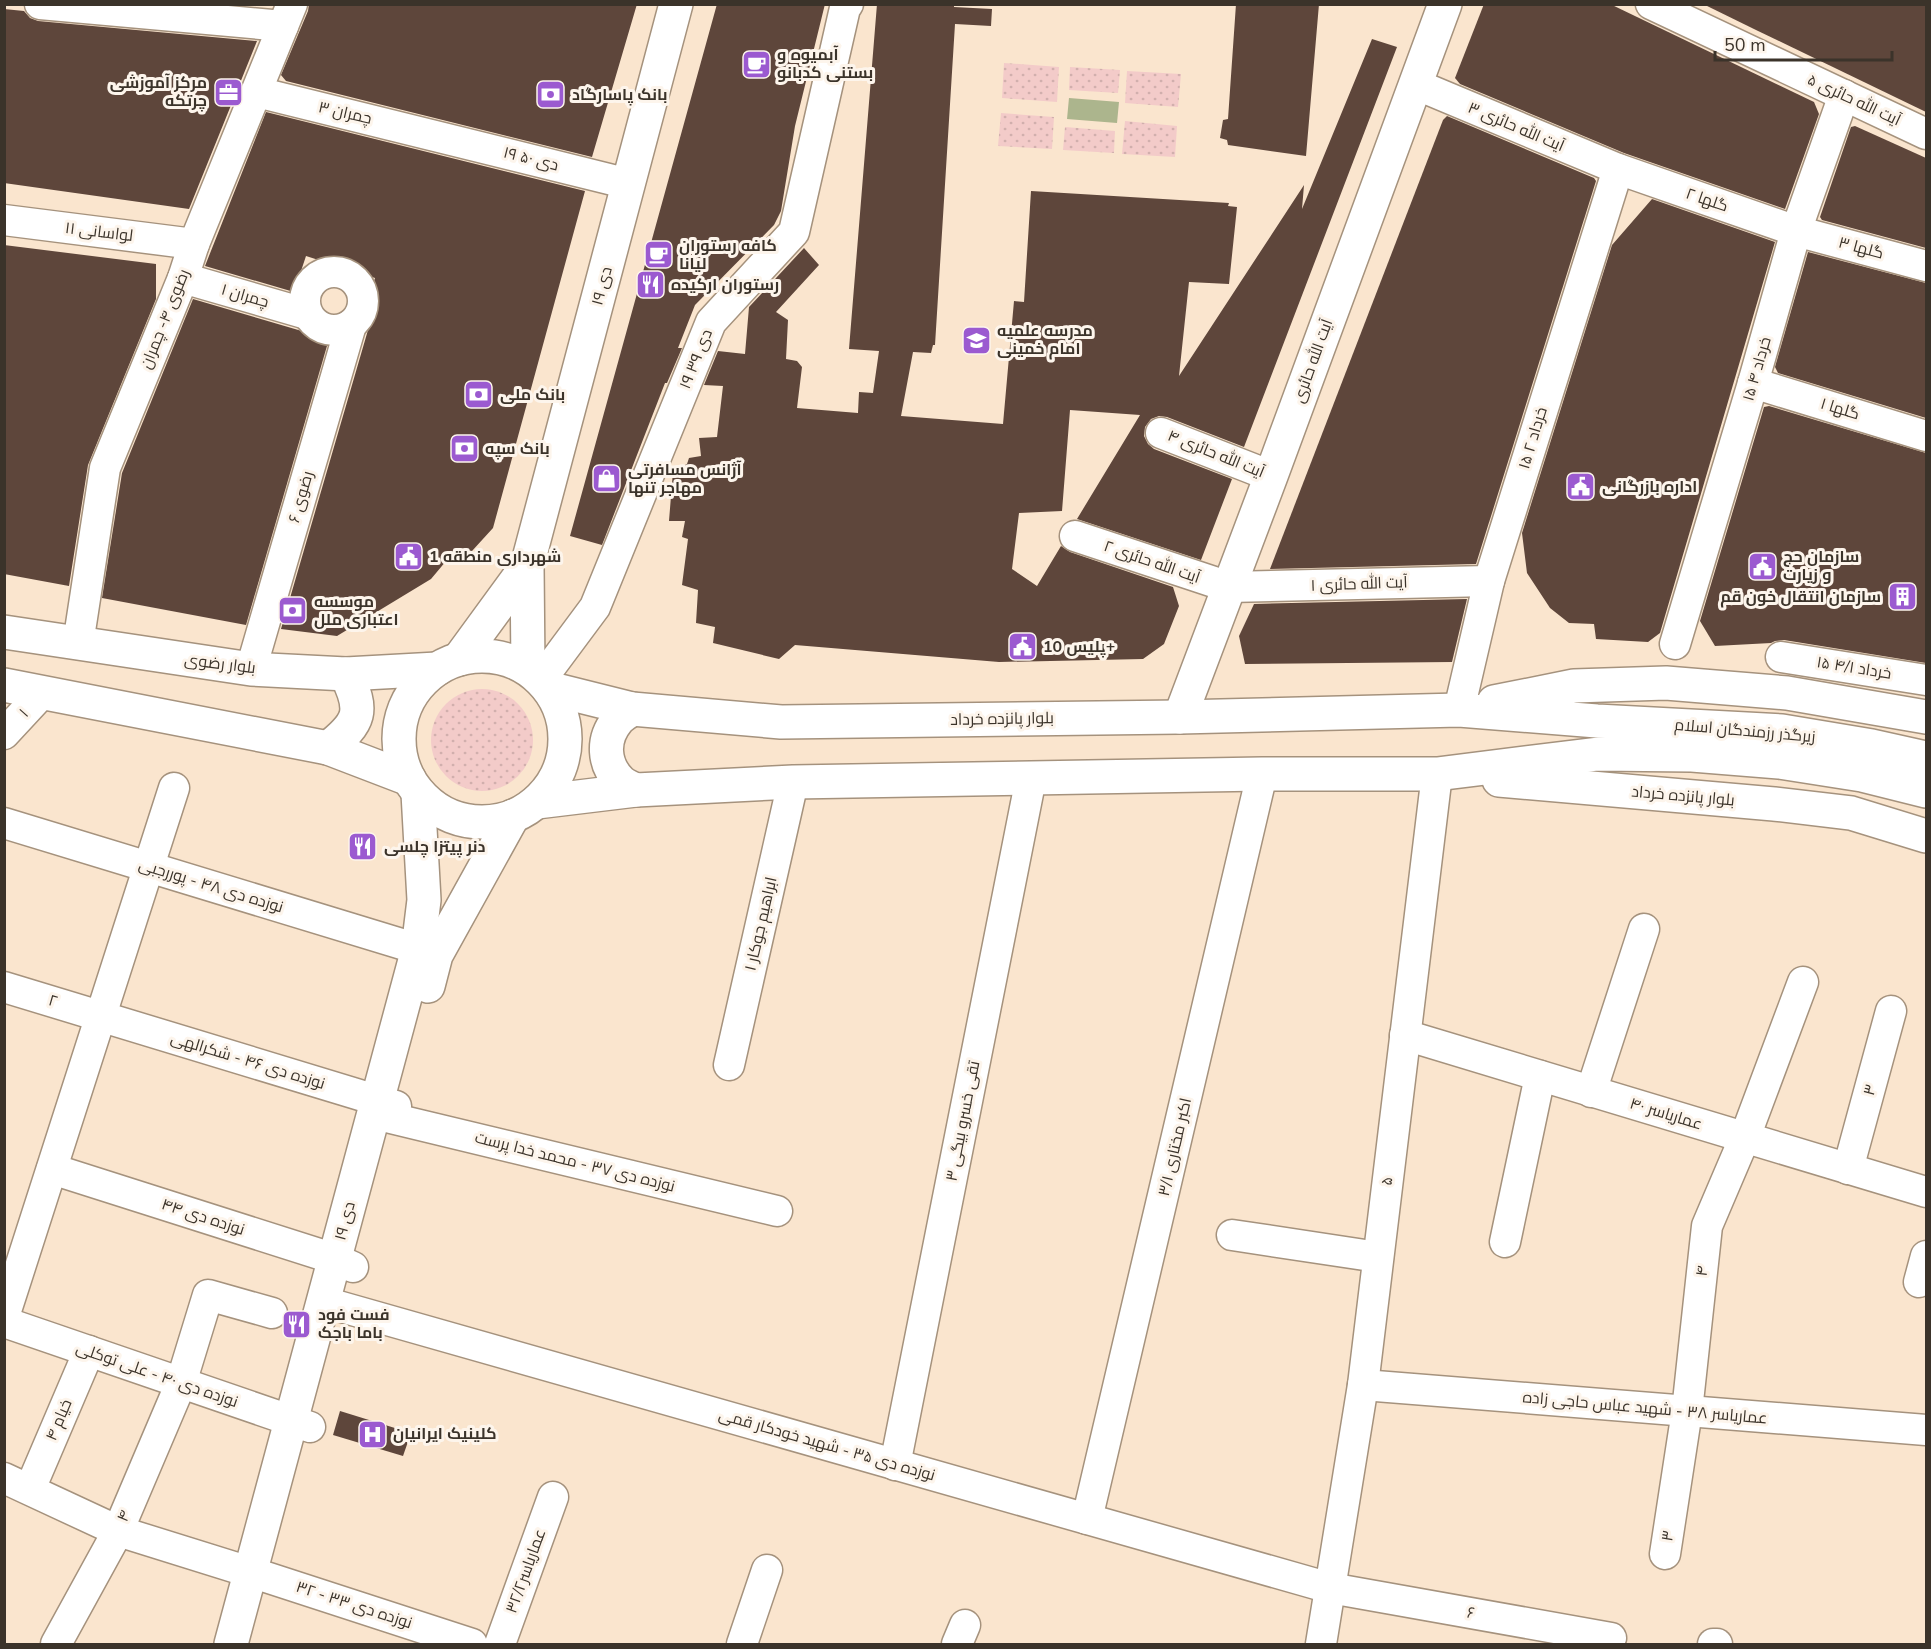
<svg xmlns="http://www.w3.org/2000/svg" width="1931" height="1649" font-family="'Nunito Sans',Cairo,sans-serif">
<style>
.grass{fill:url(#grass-dots)}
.water{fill:#acb58d}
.building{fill:#5e463b}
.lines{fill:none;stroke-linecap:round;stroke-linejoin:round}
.minor-casing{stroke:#a5927d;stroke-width:33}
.major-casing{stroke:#a5927d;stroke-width:36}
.minor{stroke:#fff;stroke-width:30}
.major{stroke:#fff;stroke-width:33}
.labels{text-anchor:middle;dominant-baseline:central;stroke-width:6;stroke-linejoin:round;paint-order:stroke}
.poi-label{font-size:16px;font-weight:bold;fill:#3b332a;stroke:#fdf5ec;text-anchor:start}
.street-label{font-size:16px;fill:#3b332a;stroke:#fdf5ec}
</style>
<defs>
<pattern id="grass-dots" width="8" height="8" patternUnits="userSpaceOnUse" patternTransform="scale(1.5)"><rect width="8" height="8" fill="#f3cbc9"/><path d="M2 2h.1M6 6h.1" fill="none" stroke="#d1afad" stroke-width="1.8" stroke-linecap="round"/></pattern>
</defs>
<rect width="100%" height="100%" fill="#fae5ce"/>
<g class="grass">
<path d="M 1004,63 L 1059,67 L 1057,102 L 1002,98 Z"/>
<path d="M 1070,67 L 1120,70 L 1118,93 L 1069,90 Z"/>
<path d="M 1127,71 L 1181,74 L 1178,107 L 1125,103 Z"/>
<path d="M 1001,113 L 1054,117 L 1052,149 L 998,146 Z"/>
<path d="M 1125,121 L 1177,126 L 1175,157 L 1122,154 Z"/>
<path d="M 1065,127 L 1115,131 L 1114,153 L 1063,150 Z"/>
<circle cx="482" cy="740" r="51"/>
</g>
<path class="water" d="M 1069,98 L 1119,102 L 1117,123 L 1067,119 Z"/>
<g class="building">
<path d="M 309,4 L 637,4 L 592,157 L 286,81 L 281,75 L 308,11 Z"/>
<path d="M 717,4 L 825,4 L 795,126 L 781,211 L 774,225 L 695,305 L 678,348 L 682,348 L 667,383 L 665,383 L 602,545 L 570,536 Z"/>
<path d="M 877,4 L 954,4 L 954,7 L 992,9 L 991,26 L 955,24 L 935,345 L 933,345 L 931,353 L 913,352 L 901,416 L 1003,424 L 1014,301 L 1024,302 L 1031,191 L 1229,203 L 1228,206 L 1237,207 L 1229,284 L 1189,282 L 1179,376 L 1304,185 L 1302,209 L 1372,39 L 1397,47 L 1244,447 L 1167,417 L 1159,416 L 1151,419 L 1145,427 L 1144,436 L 1148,444 L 1154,449 L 1232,479 L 1201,560 L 1077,519 L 1140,415 L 1070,410 L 1062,511 L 1019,513 L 1012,569 L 1037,586 L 1061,546 L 1070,552 L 1173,587 L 1179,606 L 1164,644 L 1143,659 L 999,662 L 795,645 L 779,659 L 713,643 L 715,627 L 696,623 L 698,590 L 682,585 L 688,539 L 682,537 L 685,521 L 669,521 L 673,471 L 687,464 L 689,458 L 701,456 L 699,438 L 717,437 L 723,386 L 704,385 L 718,351 L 745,354 L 749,307 L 804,248 L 819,265 L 776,312 L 788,320 L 786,359 L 797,361 L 802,367 L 797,408 L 858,413 L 859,392 L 873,393 L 879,351 L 849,349 Z"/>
<path d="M 1236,4 L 1319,4 L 1306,156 L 1228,145 L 1227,140 L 1220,138 L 1223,120 L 1228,119 Z"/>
<path d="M 1484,4 L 1610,4 L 1814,102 L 1819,114 L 1785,209 L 1624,153 L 1460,84 L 1455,78 Z"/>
<path d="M 1703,4 L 1926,4 L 1926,112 L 1756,30 Z"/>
<path d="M 4,9 L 24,11 L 30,18 L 38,21 L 257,41 L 189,209 L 4,183 Z"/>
<path d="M 266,112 L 585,191 L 493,528 L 472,551 L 457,548 L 431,579 L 337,636 L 281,629 L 368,330 L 368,321 L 364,314 L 375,278 L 306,256 L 294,292 L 205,266 Z"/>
<path d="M 1447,116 L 1594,178 L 1596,181 L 1476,564 L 1270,569 L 1443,120 Z"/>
<path d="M 1855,126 L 1926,158 L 1926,248 L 1822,220 L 1820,217 L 1851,127 Z"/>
<path d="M 1652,199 L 1775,242 L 1660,633 L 1648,642 L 1596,639 L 1594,624 L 1569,623 L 1550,608 L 1527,573 L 1522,533 L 1612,245 Z"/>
<path d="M 4,245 L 156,264 L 156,299 L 88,465 L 69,586 L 4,574 Z"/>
<path d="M 1808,252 L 1926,283 L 1926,418 L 1778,373 L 1775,367 Z"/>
<path d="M 193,299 L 329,339 L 246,625 L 102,598 L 122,473 Z"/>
<path d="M 1769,406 L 1926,453 L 1926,663 L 1784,640 L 1775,641 L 1771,643 L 1715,646 L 1700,621 L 1764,407 Z"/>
<path d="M 1467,599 L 1452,662 L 1245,664 L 1239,636 L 1254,604 Z"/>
<path d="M 340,1411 L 411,1433 L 403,1456 L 333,1435 Z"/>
</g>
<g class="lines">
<defs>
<g id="minor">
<path d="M 40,4 L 283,26"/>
<path d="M 1651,4 L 1926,134"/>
<path d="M 1415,84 L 1618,169 L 1796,231 L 1926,266"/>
<path d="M 257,92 L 629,184"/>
<path d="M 4,220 L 194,244"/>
<circle cx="334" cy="301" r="29"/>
<path d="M 183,278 L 307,314"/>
<path d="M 1753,383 L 1926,436"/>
<path d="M 1161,433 L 1271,476"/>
<path d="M 1075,536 L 1229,587 L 1489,581"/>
<path d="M 78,644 L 105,468 L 183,278 L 194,244 L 292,4"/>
<path d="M 1675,644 L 1753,383 L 1796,231 L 1844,95"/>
<path d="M 1781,657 L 1926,680"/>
<path d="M 251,669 L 351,325"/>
<path d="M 540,681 L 595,607 L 711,322 L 794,232 L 845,8 L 848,4"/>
<path d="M 1459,710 L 1489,581 L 1618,169"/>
<path d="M 4,734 L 43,692"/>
<path d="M 4,823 L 418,949"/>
<path d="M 4,987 L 396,1106"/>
<path d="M 1405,1035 L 1926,1192"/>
<path d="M 729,1065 L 793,782"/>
<path d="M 1591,1092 L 1644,929"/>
<path d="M 374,1114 L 777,1211"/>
<path d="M 52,1169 L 335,1259 L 353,1267"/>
<path d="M 1848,1169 L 1891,1011"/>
<path d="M 1232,1235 L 1378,1257"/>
<path d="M 1505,1242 L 1540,1076"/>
<path d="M 1919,1282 L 1926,1256"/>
<path d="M 324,1302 L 1330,1588 L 1611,1638"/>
<path d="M 4,1317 L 174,788"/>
<path d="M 4,1322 L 310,1427"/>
<path d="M 1363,1385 L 1926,1430"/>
<path d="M 895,1465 L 1031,778"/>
<path d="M 4,1478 L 118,1531 L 269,1578 L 472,1644"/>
<path d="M 30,1489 L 89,1351"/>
<path d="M 1087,1519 L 1262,774"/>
<path d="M 1665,1554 L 1687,1411 L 1707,1226 L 1745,1137 L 1803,982"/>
<path d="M 56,1644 L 118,1531 L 181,1383 L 208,1295 L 272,1313"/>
<path d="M 500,1644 L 553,1497"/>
<path d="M 742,1644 L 767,1570"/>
<path d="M 957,1644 L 965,1625"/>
<path d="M 1321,1644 L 1363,1385 L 1437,774"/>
<path d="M 1713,1644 L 1717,1644"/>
</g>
<g id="major">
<path d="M 4,632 L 251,669 L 346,674 L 437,669"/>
<circle cx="482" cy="739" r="83"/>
<path d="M 459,659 L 527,566"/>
<path d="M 528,669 L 527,566 L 676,4"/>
<path d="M 4,685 L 328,748 L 409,779"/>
<path d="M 548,688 L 632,709 L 781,722 L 1180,717 L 1459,710 L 1597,721 L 1782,731 L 1872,746 L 1926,758"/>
<path d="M 1494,702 L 1574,686 L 1666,683 L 1787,693 L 1926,717"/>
<path d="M 632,709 C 627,713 621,716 617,721 C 602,739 603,764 620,781 C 624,785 631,788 636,790"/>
<path d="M 1180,717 L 1271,476 L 1445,4"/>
<path d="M 328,748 C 361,722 364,711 346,674"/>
<path d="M 1499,780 L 1774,804 L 1851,813 L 1926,836"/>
<path d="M 537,802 L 636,790 L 793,782 L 1262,774 L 1437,774 L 1598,754 L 1692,755 L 1779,762 L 1862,775 L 1926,791"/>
<path d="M 428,986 L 436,955 L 513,816"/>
<path d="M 231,1644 L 418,949 L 424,900 L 418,793"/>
</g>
</defs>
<use href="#minor" class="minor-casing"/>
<use href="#major" class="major-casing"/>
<use href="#minor" class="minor"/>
<use href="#major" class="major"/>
</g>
<defs>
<symbol id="cafe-square" viewBox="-11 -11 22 22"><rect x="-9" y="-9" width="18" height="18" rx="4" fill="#9b5ad0" stroke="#fdf5ec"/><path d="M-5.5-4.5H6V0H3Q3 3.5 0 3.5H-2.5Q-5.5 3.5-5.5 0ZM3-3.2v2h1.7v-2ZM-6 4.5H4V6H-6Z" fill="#fff"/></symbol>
<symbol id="office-square" viewBox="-11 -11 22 22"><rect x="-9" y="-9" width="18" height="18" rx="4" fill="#9b5ad0" stroke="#fdf5ec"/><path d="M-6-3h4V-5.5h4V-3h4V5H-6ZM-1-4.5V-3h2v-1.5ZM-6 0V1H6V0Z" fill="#fff"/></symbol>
<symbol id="bank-square" viewBox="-11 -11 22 22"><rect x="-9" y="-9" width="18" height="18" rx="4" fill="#9b5ad0" stroke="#fdf5ec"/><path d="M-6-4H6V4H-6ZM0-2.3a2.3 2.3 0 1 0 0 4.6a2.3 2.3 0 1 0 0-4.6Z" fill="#fff"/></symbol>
<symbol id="restaurant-square" viewBox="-11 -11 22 22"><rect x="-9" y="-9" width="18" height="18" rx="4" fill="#9b5ad0" stroke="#fdf5ec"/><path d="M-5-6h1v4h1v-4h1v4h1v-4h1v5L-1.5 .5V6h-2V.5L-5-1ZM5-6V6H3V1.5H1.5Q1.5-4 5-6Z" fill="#fff"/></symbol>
<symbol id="university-square" viewBox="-11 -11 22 22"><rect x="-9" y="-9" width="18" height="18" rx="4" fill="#9b5ad0" stroke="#fdf5ec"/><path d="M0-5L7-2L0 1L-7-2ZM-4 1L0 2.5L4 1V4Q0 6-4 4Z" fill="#fff"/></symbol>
<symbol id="shop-square" viewBox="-11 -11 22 22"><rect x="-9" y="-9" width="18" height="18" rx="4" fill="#9b5ad0" stroke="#fdf5ec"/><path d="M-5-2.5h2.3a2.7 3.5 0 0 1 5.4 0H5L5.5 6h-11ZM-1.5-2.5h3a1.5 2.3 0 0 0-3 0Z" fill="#fff"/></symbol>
<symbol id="civic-square" viewBox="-11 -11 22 22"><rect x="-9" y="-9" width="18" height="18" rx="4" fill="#9b5ad0" stroke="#fdf5ec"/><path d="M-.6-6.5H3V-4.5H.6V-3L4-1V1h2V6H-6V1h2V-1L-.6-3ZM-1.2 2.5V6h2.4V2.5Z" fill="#fff"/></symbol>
<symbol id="building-square" viewBox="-11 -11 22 22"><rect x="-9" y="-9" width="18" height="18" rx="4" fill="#9b5ad0" stroke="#fdf5ec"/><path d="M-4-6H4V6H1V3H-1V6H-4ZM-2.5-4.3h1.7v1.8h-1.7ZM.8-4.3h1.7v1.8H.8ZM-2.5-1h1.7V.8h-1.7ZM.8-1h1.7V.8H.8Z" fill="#fff"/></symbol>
<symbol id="hospital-square" viewBox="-11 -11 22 22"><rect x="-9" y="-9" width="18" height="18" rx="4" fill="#9b5ad0" stroke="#fdf5ec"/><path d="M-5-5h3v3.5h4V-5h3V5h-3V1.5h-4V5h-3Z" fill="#fff"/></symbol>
</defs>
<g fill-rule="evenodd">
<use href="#cafe-square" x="740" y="48" width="33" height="33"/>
<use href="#office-square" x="212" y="76" width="33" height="33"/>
<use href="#bank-square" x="534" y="78" width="33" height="33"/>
<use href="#cafe-square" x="642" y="238" width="33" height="33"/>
<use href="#restaurant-square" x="634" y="268" width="33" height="33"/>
<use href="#university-square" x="960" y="324" width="33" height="33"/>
<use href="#bank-square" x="462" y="378" width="33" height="33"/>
<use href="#bank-square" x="448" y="432" width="33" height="33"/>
<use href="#shop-square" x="590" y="462" width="33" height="33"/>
<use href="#civic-square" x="1564" y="470" width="33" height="33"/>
<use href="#civic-square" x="392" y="540" width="33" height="33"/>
<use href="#civic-square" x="1746" y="550" width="33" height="33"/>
<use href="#building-square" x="1886" y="580" width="33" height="33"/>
<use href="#bank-square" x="276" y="594" width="33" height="33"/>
<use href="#civic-square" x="1006" y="630" width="33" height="33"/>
<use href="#restaurant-square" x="346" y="830" width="33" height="33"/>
<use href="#restaurant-square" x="280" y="1308" width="33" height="33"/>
<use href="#hospital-square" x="356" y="1418" width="33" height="33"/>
</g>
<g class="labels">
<g class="poi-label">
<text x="777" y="55">آبمیوه و<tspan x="777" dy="18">بستنی کدبانو</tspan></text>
<text x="207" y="83" text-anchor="end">مرکز آموزشی<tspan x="207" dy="18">چرتکه</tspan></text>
<text x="572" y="95">بانک پاسارگاد</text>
<text x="679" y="246">کافه رستوران<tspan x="679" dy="18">لیانا</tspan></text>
<text x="671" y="285">رستوران ارکیده</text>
<text x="997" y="331">مدرسه علمیه<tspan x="997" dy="18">امام خمینی</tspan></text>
<text x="500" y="395">بانک ملی</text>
<text x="485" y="449">بانک سپه</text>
<text x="628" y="470">آژانس مسافرتی<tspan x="628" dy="18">مهاجر تنها</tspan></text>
<text x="1602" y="487">اداره بازرگانی</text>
<text x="429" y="557">شهرداری منطقه 1</text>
<text x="1783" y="557">سازمان حج<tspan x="1783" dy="18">و زیارت</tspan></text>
<text x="1881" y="597" text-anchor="end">سازمان انتقال خون قم</text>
<text x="314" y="602">موسسه<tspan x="314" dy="18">اعتباری ملل</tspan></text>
<text x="1043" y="647">پلیس 10+</text>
<text x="384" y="847">دنر پیتزا چلسی</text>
<text x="318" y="1315">فست فود<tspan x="318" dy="18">باما باجک</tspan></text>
<text x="393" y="1434">کلینیک ایرانیان</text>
</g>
<g class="street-label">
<text transform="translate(1854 100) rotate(25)">آیت الله حائری ۵</text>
<text transform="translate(345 113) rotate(13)">چمران ۳</text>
<text transform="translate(1516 127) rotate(23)">آیت الله حائری ۳</text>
<text transform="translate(531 159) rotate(14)">۱۹ دی ۵۰</text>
<text transform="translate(1707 200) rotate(19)">گلها ۲</text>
<text transform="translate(99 232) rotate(7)">لواسانی ۱۱</text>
<text transform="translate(1861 248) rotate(15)">گلها ۳</text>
<text transform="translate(602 286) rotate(-75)">۱۹ دی</text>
<text transform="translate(245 296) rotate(16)">چمران ۱</text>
<text transform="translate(165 319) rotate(-68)">رضوی ۴- چمران</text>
<text transform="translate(696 359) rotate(-68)">۱۹ دی ۳۹</text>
<text transform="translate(1313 361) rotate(-70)">آیت الله حائری</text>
<text transform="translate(1757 369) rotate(-74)">۱۵ خرداد ۴</text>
<text transform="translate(1840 409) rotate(17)">گلها ۱</text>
<text transform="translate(1533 438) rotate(-73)">۱۵ خرداد ۲</text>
<text transform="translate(1216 454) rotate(22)">آیت الله حائری ۴</text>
<text transform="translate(301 497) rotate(-74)">رضوی ۶</text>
<text transform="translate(1152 562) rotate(19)">آیت الله حائری ۲</text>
<text transform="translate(1359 584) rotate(-2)">آیت الله حائری ۱</text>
<text transform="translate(220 664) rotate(7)">بلوار رضوی</text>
<text transform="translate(1854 668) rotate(9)">۱۵ خرداد ۴/۱</text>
<text transform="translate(24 713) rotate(-48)">۱</text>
<text transform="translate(1002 719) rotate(-1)">بلوار پانزده خرداد</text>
<text transform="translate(1745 731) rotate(5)">زیرگذر رزمندگان اسلام</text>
<text transform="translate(1683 796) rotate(5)">بلوار پانزده خرداد</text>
<text transform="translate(211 886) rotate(17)">نوزده دی ۴۸ - پوررجبی</text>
<text transform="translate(761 924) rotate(-77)">۱ ابراهیم جوکار</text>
<text transform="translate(53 1001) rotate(16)">۲</text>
<text transform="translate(248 1061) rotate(17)">نوزده دی ۴۶ - شکرالهی</text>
<text transform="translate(1870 1090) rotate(-75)">۳</text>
<text transform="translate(1666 1114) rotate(17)">عماریاسر ۴۰</text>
<text transform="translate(963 1121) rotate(-79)">۳ تقی خسرو بیگی</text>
<text transform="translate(1175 1147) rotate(-77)">۳/۱ اکبر مختاری</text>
<text transform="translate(575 1162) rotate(14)">نوزده دی ۳۷ - محمد خدا پرست</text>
<text transform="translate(1387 1181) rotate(-83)">۵</text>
<text transform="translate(203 1217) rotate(18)">نوزده دی ۴۴</text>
<text transform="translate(345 1221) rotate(-75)">۱۹ دی</text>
<text transform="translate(1702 1271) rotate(-84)">۴</text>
<text transform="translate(157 1375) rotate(19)">نوزده دی ۴۰ - علی توکلی</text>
<text transform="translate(1645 1408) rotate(5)">عماریاسر ۳۸ - شهید عباس حاجی زاده</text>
<text transform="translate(59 1420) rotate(-67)">۴ خیام</text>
<text transform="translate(827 1445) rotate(16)">نوزده دی ۳۵ - شهید خودکار قمی</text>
<text transform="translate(124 1516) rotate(-67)">۴</text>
<text transform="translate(1668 1536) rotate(-81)">۳</text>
<text transform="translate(526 1571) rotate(-70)">عماریاسر۳۲/۲</text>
<text transform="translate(354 1605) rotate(18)">۳۲ - نوزده دی ۳۳</text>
<text transform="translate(1471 1613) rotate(10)">۶</text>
</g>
</g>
<rect width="1931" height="1649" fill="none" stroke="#3b332a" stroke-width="12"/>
<path d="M1715 51v9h177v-9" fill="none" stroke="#3b332a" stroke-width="3"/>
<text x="1724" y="51" font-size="18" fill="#3b332a" stroke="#fdf5ec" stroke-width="4.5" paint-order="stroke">50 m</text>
</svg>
